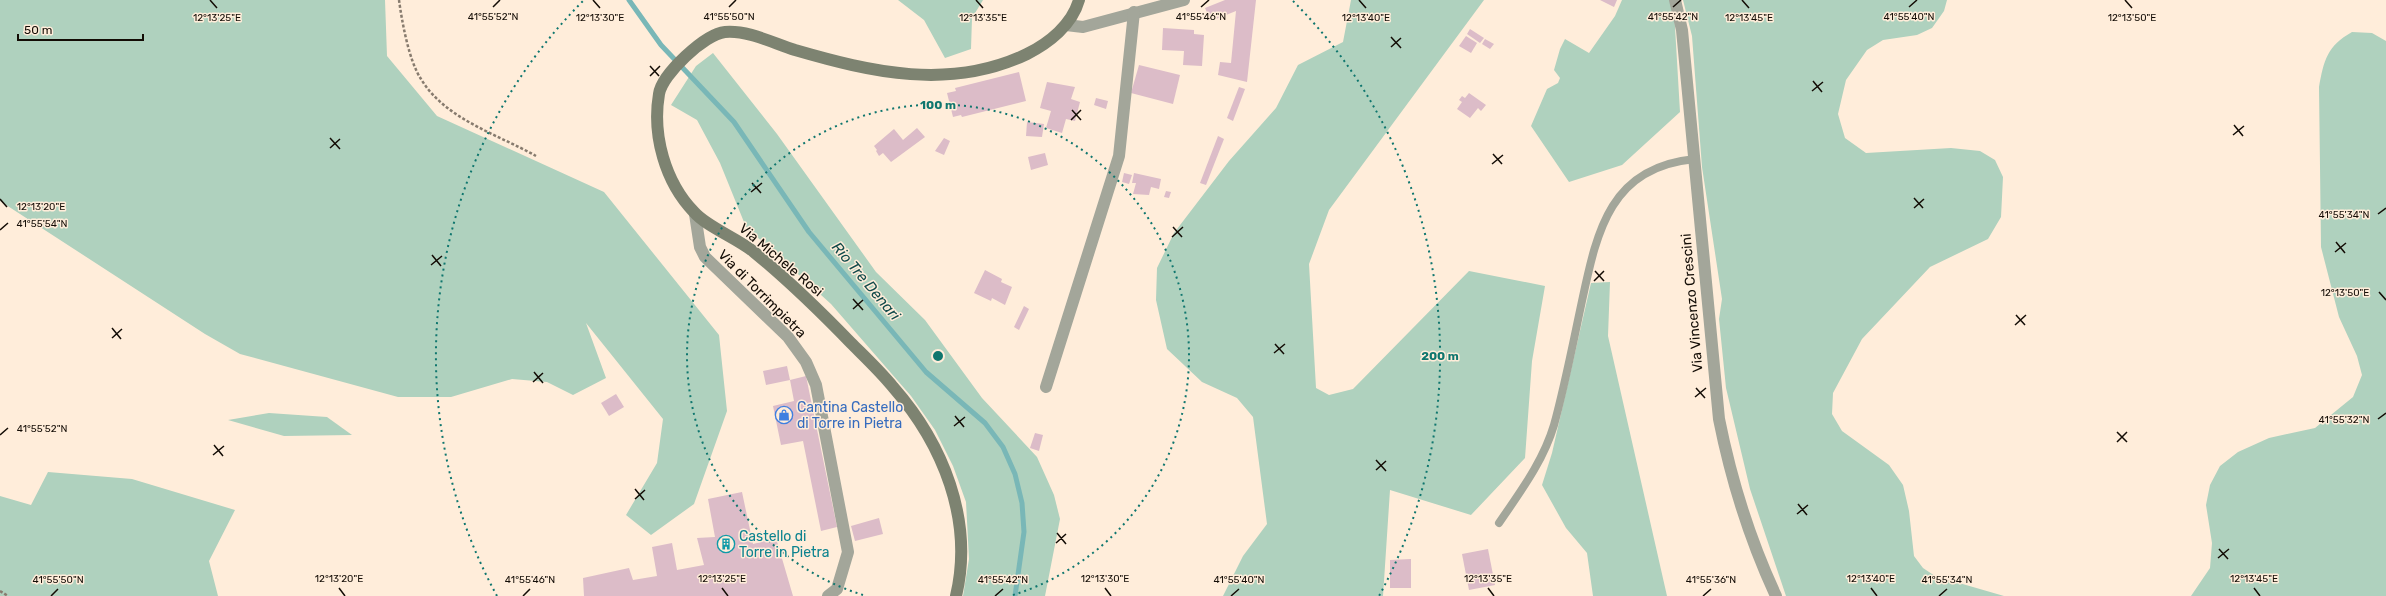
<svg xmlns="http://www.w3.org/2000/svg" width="2386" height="596" font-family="Rubik,sans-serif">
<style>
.green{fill:#afd1be}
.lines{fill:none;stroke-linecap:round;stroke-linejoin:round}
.stream{stroke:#79b7b7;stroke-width:5}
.building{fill:#dcbcc8}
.path{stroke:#877b6e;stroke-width:2.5;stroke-dasharray:3 2;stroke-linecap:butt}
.lane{stroke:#a3a69a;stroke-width:8}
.street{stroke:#a3a69a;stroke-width:12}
.secondary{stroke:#7d8371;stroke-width:12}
.ticks{fill:none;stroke:#130c05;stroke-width:1.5}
.ring{fill:none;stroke:#0f766e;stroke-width:2;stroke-dasharray:2 4}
.labels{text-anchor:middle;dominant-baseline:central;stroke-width:3;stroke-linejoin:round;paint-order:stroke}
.street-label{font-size:14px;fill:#130c05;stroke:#ffedda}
.shop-label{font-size:14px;fill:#366cbe;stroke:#ffedda;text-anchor:start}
.culture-label{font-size:14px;fill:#0d838f;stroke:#ffedda;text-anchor:start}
.water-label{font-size:15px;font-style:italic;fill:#114a4a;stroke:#ffedda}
.ticks-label{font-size:10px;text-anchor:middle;fill:#130c05;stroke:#ffedda;stroke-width:3;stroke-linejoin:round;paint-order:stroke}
.centre{fill:#0f766e;stroke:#ffedda;stroke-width:2}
.ring-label{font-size:12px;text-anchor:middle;font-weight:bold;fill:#0f766e;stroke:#ffedda;stroke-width:3;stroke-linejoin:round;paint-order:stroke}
</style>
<rect width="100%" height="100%" fill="#ffedda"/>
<g class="green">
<path d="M 0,0 L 385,0 L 387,56 L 437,116 L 604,192 L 719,335 L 727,411 L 694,504 L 651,535 L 626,515 L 657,463 L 663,419 L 586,323 L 606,378 L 573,395 L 547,382 L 512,379 L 451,397 L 398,397 L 240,354 L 205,334 L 0,201 Z"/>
<path d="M 898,0 L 983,0 L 972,18 L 971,49 L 945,58 L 924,20 Z"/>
<path d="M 1351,0 L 1484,0 L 1329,210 L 1309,264 L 1316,388 L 1329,395 L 1353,389 L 1469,271 L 1545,286 L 1532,361 L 1525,458 L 1471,515 L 1390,490 L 1383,596 L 1223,596 L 1243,556 L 1267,524 L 1253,417 L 1237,398 L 1202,382 L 1167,349 L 1156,300 L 1157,268 L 1174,233 L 1229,161 L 1276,108 L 1298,65 L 1343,42 Z"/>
<path d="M 1622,0 L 1670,0 L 1674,10 L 1680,112 L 1622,165 L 1569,182 L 1531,126 L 1547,89 L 1558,83 L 1560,78 L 1554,70 L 1560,49 L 1565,39 L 1589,53 L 1615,16 Z"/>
<path d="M 1683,0 L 1947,0 L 1944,11 L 1932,28 L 1917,35 L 1883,40 L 1867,50 L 1846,80 L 1838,114 L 1845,138 L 1866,153 L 1951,148 L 1980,151 L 1995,160 L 2003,177 L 2001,217 L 1988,239 L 1930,267 L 1862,339 L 1833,393 L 1832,414 L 1842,431 L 1889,465 L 1903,485 L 1909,511 L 1914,556 L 1923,568 L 1935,576 L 2004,596 L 1786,596 L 1750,489 L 1726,388 L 1719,319 L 1722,299 L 1702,167 L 1692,36 Z"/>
<path d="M 2352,32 L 2372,33 L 2386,41 L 2386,596 L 2191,596 L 2210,568 L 2212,543 L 2206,505 L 2210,485 L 2220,466 L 2238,452 L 2269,438 L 2315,428 L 2353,397 L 2362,375 L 2357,356 L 2339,317 L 2321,247 L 2319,87 C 2324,60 2327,46 2352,32 Z"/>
<path d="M 713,53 L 777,134 L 876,272 L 925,320 L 982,398 L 1037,457 L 1054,495 L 1060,519 L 1045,596 L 963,596 L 969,559 L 966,502 L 953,466 L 935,430 L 911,396 L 831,304 L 746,227 L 720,163 L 697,120 L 671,105 L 696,66 Z"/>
<path d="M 1610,282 L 1608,336 L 1667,596 L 1593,596 L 1587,553 L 1566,528 L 1542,485 L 1552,453 L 1591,283 Z"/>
<path d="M 269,413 L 327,417 L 352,435 L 284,436 L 228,420 Z"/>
<path d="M 48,472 L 132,479 L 235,510 L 209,561 L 218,596 L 0,596 L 0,496 L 31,505 Z"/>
</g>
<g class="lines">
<path class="stream" d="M 629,0 L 661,45 L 734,122 L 809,232 L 926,372 L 985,423 L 1003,447 L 1015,474 L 1022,503 L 1024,532 L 1015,596"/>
</g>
<g class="building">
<path d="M 1225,0 L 1256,0 L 1247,82 L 1218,75 L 1220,62 L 1231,63 L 1236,11 L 1211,21 L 1205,8 Z"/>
<path d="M 1600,0 L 1617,0 L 1614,7 Z"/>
<path d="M 1163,28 L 1194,30 L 1194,34 L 1204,35 L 1202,66 L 1183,65 L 1184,51 L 1162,50 Z"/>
<path d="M 1470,29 L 1484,38 L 1480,43 L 1467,34 Z"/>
<path d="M 1466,36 L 1477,43 L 1471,53 L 1459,46 Z"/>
<path d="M 1485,39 L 1494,44 L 1490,49 L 1482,44 Z"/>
<path d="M 1139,65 L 1180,75 L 1173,104 L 1131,93 Z"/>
<path d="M 1019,72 L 1026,101 L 962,117 L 961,115 L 953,117 L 947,93 L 956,91 L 955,88 Z"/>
<path d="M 1047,82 L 1075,87 L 1071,99 L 1080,102 L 1075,121 L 1066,119 L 1062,133 L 1046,128 L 1051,111 L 1040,108 Z"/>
<path d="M 1239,87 L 1245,89 L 1233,121 L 1227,118 Z"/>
<path d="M 1469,93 L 1486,105 L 1481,111 L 1478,108 L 1470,118 L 1457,109 L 1462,102 L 1459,100 L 1462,96 L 1465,98 Z"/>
<path d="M 1096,98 L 1108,101 L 1106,109 L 1094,105 Z"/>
<path d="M 1027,122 L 1044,124 L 1042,137 L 1026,136 Z"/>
<path d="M 917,128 L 925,137 L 891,162 L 883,153 L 879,156 L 876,151 L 877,150 L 874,146 L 894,129 L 903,140 Z"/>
<path d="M 1218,136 L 1224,139 L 1206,185 L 1200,183 Z"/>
<path d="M 944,138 L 950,141 L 944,155 L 935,151 Z"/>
<path d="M 1045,153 L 1048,165 L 1031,170 L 1028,157 Z"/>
<path d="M 1124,173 L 1132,175 L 1129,184 L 1122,182 Z"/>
<path d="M 1134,173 L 1161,179 L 1159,189 L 1151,187 L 1149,195 L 1133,194 L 1136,183 L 1132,183 Z"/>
<path d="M 1166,191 L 1171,192 L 1169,198 L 1164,197 Z"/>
<path d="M 985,270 L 1002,279 L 1001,282 L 1012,287 L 1005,305 L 992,298 L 991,301 L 974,293 Z"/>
<path d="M 1024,306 L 1029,309 L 1019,330 L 1014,327 Z"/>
<path d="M 787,366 L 790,380 L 766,385 L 763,371 Z"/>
<path d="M 806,376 L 837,527 L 821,531 L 803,441 L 781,445 L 773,406 L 794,401 L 790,380 Z"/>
<path d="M 616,394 L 624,407 L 609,416 L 601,403 Z"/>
<path d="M 1035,433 L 1043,435 L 1039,451 L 1030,448 Z"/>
<path d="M 742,492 L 753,544 L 776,538 L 793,596 L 584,596 L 583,578 L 629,568 L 633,580 L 657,576 L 652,547 L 672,543 L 677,570 L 704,565 L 697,538 L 715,537 L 708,499 Z"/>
<path d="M 879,518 L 883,534 L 855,541 L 851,526 Z"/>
<path d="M 1488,549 L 1495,585 L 1469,590 L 1462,554 Z"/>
<path d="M 1411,559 L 1411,588 L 1390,588 L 1390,560 Z"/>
</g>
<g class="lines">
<g class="path">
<path d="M 399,0 C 402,22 409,61 421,79 C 445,119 497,134 536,156"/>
<path d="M 0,591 L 8,596"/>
</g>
<path class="lane" d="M 1499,523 C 1520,492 1543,462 1554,425 C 1565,385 1573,343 1582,301 C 1597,231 1610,167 1695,159"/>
<g class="street">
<path d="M 1675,0 L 1682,30 L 1719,419 C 1731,479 1750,540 1776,596"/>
<path d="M 1066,25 L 1083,27 L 1184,0"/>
<path d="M 695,214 L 700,247 L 705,257 L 788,337 L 806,362 L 816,385 L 848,552 L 837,589 L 828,596"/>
<path d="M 1046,387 L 1119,156 L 1134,12"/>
</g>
<path class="secondary" d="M 956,596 C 974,520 943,444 893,387 C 880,371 865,357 851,343 C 820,311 788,280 754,252 C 737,238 707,227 694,212 C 665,182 652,135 659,94 C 662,74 705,34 725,32 C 748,30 773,43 795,50 C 871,72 950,91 1027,54 C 1049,43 1072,25 1079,0"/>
</g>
<path class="ticks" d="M 210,0 L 217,8M 593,0 L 600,8M 976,0 L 983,8M 1359,0 L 1366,8M 1742,0 L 1749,8M 2125,0 L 2132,8M 493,7 L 500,0M 729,7 L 736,0M 1201,7 L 1209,0M 1673,7 L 1681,0M 1909,7 L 1917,0M 1391,37 L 1401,48M 1391,47 L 1401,38M 650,66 L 659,76M 650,76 L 660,66M 1813,81 L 1822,92M 1812,91 L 1823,82M 1072,110 L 1081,120M 1071,120 L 1081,110M 2234,125 L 2243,136M 2233,135 L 2244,126M 330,138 L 340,149M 330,148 L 340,139M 1493,154 L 1502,164M 1492,164 L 1503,155M 752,183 L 761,193M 751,192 L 762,183M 1914,198 L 1923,208M 0,199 L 7,207M 1914,208 L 1924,199M 2378,214 L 2386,208M 1173,227 L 1182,237M 0,230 L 8,223M 1172,237 L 1183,227M 2336,242 L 2345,253M 2335,252 L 2346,243M 432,255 L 441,266M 431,265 L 442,256M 1595,271 L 1604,281M 1594,281 L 1604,271M 2379,292 L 2386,300M 853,299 L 863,310M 853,309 L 863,300M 2016,315 L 2025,325M 2015,325 L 2026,315M 112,328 L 121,339M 112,338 L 122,329M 1275,344 L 1284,354M 1274,353 L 1285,344M 534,372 L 543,383M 533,382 L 543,373M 1696,388 L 1705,398M 1695,397 L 1706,388M 955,416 L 964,427M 2378,419 L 2386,413M 954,426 L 965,417M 2117,432 L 2127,442M 0,435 L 8,428M 2117,442 L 2127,432M 214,445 L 223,456M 213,455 L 224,446M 1376,460 L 1386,471M 1376,470 L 1386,461M 635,489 L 644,500M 635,499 L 645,490M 1798,504 L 1807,515M 1797,514 L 1808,505M 1057,533 L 1066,544M 1056,543 L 1066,534M 2219,549 L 2228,559M 2218,558 L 2229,549M 339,588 L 345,596M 722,588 L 728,596M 1105,588 L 1111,596M 1488,588 L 1494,596M 1871,588 L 1877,596M 2254,588 L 2260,596M 51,596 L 58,589M 523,596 L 530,589M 995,596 L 1003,589M 1231,596 L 1239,589M 1703,596 L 1711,589M 1939,596 L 1947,589"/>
<g class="ring">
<path d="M863 595A251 251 0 1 1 1013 595"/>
<path d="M497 596A502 502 0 0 1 583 1M1293 1A502 502 0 0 1 1379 596"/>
</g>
<defs>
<symbol id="shop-ring" viewBox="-11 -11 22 22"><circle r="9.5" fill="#ffedda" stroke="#3f7fe0" stroke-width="1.5"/><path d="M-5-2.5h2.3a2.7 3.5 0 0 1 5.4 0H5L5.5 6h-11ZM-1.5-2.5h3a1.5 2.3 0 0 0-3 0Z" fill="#3f7fe0"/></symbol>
<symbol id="building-ring" viewBox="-11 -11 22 22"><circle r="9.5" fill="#ffedda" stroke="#0f9aa8" stroke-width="1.5"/><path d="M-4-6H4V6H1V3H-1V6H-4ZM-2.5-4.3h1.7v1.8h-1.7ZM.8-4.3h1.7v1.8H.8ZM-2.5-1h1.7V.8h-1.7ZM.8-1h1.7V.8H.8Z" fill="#0f9aa8"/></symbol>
</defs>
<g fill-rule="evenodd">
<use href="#shop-ring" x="774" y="405" width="20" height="20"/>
<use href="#building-ring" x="716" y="534" width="20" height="20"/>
</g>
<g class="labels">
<g class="street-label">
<text transform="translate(781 260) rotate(40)">Via Michele Rosi</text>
<text transform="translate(762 294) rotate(45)">Via di Torrimpietra</text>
<text transform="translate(1692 303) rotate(-95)">Via Vincenzo Crescini</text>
</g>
<g class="shop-label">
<text x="797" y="407">Cantina Castello<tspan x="797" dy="16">di Torre in Pietra</tspan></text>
</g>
<g class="culture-label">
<text x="739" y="536">Castello di<tspan x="739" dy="16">Torre in Pietra</tspan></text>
</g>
<g class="water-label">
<text transform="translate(866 281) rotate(50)">Rio Tre Denari</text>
</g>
</g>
<g class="ticks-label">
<text x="493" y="20">41°55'52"N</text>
<text x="729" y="20">41°55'50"N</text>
<text x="1201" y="20">41°55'46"N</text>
<text x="1673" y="20">41°55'42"N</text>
<text x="1909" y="20">41°55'40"N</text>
<text x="217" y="21">12°13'25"E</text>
<text x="600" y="21">12°13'30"E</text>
<text x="983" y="21">12°13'35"E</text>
<text x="1366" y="21">12°13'40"E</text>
<text x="1749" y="21">12°13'45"E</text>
<text x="2132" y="21">12°13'50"E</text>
<text x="41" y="210">12°13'20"E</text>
<text x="2344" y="218">41°55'34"N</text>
<text x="42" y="227">41°55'54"N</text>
<text x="2345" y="296">12°13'50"E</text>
<text x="2344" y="423">41°55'32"N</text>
<text x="42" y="432">41°55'52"N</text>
<text x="339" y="582">12°13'20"E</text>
<text x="722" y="582">12°13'25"E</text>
<text x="1105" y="582">12°13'30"E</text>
<text x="1488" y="582">12°13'35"E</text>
<text x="1871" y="582">12°13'40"E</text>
<text x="2254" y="582">12°13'45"E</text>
<text x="58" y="583">41°55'50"N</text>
<text x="530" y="583">41°55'46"N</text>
<text x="1003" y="583">41°55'42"N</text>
<text x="1239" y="583">41°55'40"N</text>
<text x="1711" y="583">41°55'36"N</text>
<text x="1947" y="583">41°55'34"N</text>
</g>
<circle cx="938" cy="356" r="6" class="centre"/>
<g class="ring-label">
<text x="938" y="109">100 m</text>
<text x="1440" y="360">200 m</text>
</g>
<path d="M18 34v6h125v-6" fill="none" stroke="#130c05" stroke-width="2"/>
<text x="24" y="34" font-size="12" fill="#130c05" stroke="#ffedda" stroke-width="3" paint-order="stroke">50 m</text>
</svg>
